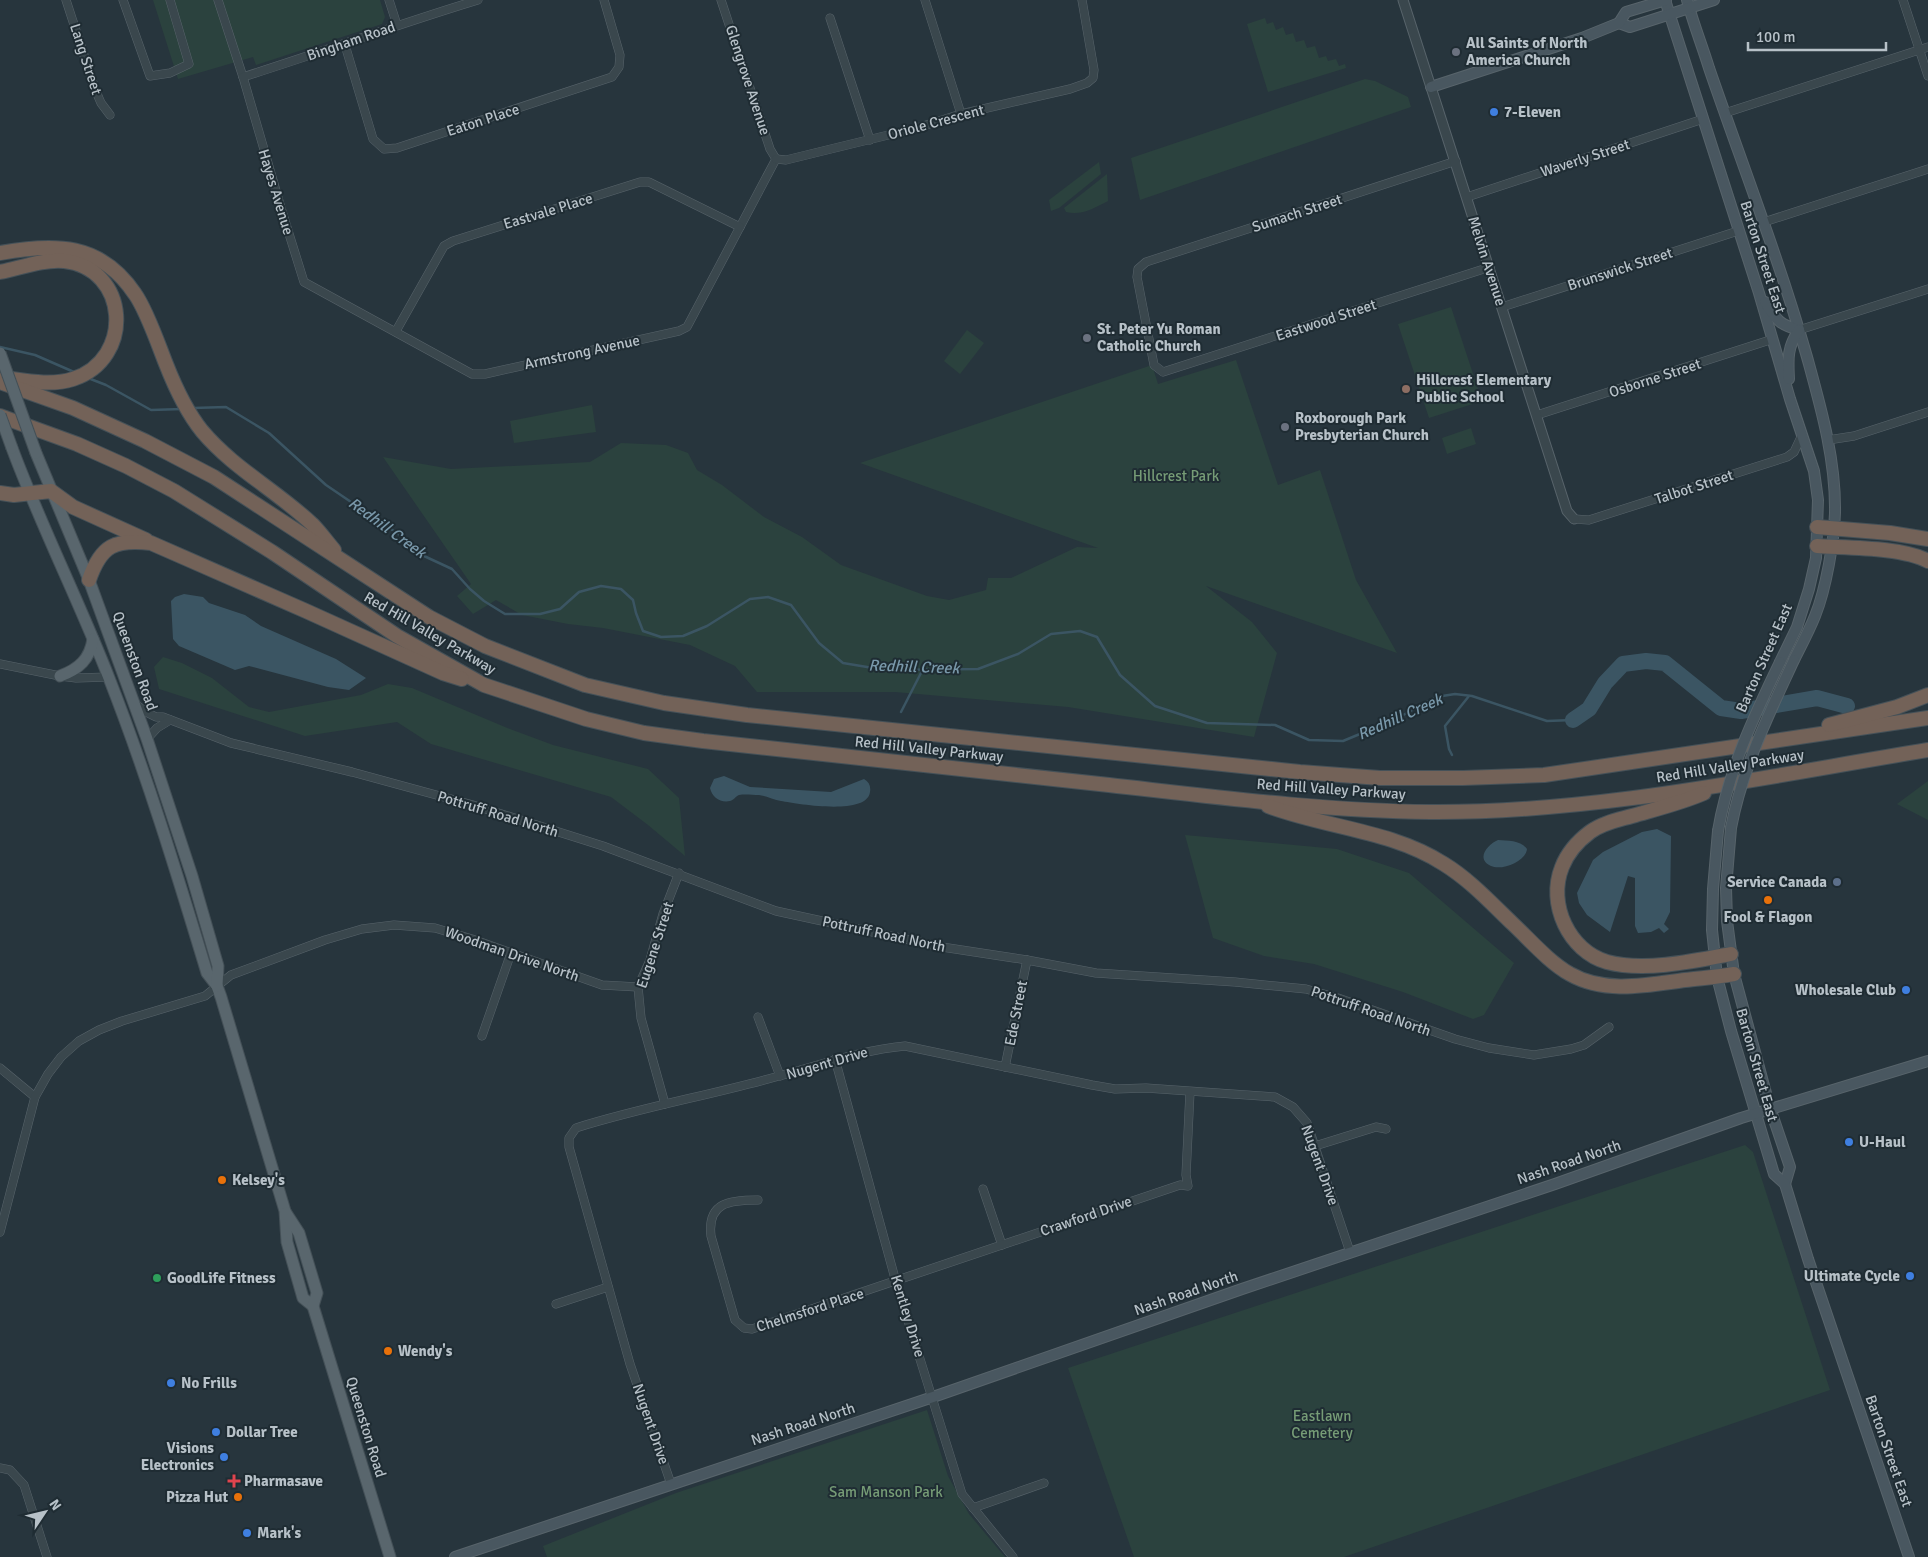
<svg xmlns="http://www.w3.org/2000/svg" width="1928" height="1557" font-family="Signika,sans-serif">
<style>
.green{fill:#2b423e}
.water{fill:#3b5563}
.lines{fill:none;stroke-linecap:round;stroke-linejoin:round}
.stream{stroke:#3b5563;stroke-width:2.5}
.river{stroke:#3b5563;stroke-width:16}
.minor-casing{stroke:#58646b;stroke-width:9}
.tertiary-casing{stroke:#58646b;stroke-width:11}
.secondary-casing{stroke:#58646b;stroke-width:12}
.primary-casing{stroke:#445057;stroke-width:13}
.motorway-casing{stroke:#455158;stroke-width:16}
.minor{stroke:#3a474d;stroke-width:8}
.tertiary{stroke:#3a474d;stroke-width:9}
.secondary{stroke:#495760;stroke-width:10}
.primary{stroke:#59666d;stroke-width:11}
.motorway{stroke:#736258;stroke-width:14}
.secondary-bridge-casing{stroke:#58646b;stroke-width:12;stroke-linecap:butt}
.primary-bridge-casing{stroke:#445057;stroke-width:13;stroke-linecap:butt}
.secondary-bridge{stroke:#495760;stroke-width:10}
.primary-bridge{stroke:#59666d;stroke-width:11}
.worship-dot{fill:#6b7280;stroke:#1f2c33;stroke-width:2}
.shop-dot{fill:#3f7fe0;stroke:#1f2c33;stroke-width:2}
.education-dot{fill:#8d6e63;stroke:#1f2c33;stroke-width:2}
.service-dot{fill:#5c6f8a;stroke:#1f2c33;stroke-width:2}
.food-dot{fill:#e8710a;stroke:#1f2c33;stroke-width:2}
.leisure-dot{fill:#2e9e5b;stroke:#1f2c33;stroke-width:2}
.health-dot{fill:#e0444e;stroke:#1f2c33;stroke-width:2}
.labels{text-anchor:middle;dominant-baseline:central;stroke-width:4;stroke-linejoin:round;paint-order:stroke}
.street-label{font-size:15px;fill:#b7c1c8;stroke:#1f2c33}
.poi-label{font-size:15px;font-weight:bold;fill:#b7c1c8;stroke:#1f2c33;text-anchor:start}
.park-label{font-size:15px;fill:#769c76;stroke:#1f2c33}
.water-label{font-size:16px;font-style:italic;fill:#7998aa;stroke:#1f2c33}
</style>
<rect width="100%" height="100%" fill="#27353d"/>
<g class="green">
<path d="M 153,0 L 380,0 L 385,17 L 382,24 L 256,65 L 253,57 L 178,79 Z"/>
<path d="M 1265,18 L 1267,24 L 1273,22 L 1276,30 L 1283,27 L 1286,35 L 1293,33 L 1296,42 L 1304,40 L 1307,48 L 1315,46 L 1319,58 L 1326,56 L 1328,61 L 1336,59 L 1339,66 L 1345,64 L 1346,68 L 1268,92 L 1247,24 Z"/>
<path d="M 1365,79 L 1375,81 L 1408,97 L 1411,107 L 1140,200 L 1131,158 Z"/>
<path d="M 1099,162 L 1101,174 L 1059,208 L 1051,211 L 1049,200 Z"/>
<path d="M 1107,174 L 1108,201 C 1094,208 1082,216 1066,212 L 1064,208 Z"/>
<path d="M 1451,307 L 1482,401 L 1429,418 L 1398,324 Z"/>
<path d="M 967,330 L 984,343 L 960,374 L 944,361 Z"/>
<path d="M 1236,360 L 1278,485 L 1320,470 L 1356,580 L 1397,653 L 1206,586 L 1252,622 L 1277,653 L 1254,737 L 1068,707 L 895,692 L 757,692 L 735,666 L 690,645 L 603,628 L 568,624 L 522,615 L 496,600 L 473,614 L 457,596 L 471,584 L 383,457 L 451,469 L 590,462 L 621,443 L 666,445 L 688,453 L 697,470 L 722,485 L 764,517 L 802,537 L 841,565 L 927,596 L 949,600 L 986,590 L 988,578 L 1011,578 L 1077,547 L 1098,548 L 860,463 L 1152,365 L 1158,384 Z"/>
<path d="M 592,405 L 596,432 L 514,443 L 510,421 Z"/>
<path d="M 1471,428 L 1476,444 L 1447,454 L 1442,438 Z"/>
<path d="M 163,657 L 182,663 L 212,678 L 249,707 L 269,712 L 361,695 L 388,684 L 412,688 L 505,727 L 553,745 L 648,769 L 679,798 L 685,856 L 648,825 L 611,797 L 431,744 L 397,722 L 305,736 L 159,689 L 154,667 Z"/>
<path d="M 1928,781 L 1928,820 L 1897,804 Z"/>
<path d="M 1185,835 L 1337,849 L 1409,873 L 1514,963 L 1484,1015 L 1473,1019 L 1403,992 L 1314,964 L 1264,956 L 1213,938 Z"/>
<path d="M 1745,1145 L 1753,1152 L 1830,1390 L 1344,1557 L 1134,1557 L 1068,1368 Z"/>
<path d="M 927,1410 L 948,1476 L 969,1514 L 1005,1557 L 547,1557 L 543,1546 L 676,1493 Z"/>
</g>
<g class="water">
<path d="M 184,594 L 203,597 L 209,603 L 245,615 L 261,626 L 336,659 L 366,678 L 349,690 L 328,687 L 249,666 L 235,670 L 179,646 L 173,639 L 171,601 L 175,597 Z"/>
<path d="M 724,776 L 750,787 L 831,792 L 864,779 C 869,782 871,786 870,792 C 867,816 798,804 781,801 C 774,800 766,796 759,795 C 753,795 745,794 739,795 C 736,796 734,800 730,801 C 720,803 712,797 710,788 L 714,779 Z"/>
<path d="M 1657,829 L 1671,836 L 1670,912 L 1664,924 L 1669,929 L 1664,933 L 1659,928 L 1651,932 L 1638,933 L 1635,926 L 1635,878 L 1628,876 L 1610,932 L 1587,915 L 1579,903 L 1577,893 L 1593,860 L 1603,852 L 1642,832 Z"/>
<path d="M 1498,840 C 1508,841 1521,840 1527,849 C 1526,861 1502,871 1491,866 C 1475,859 1488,844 1498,840 Z"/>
</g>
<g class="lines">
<g class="stream">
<path d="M 0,347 L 35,355 L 74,372"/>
<path d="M 88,378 L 106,385 L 151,410 L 182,409"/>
<path d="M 193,408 L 226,407 L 269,433 L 326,485 L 410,542 L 424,556 L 452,569 L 470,589 L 484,601 L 505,614 L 540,614 L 560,609 L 579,592 L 601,586 L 621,589 L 633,600 L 636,613 L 643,631 L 661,637 L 683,636 L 707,626 L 750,599 L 768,597 L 791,605 L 819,643 L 843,663 L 885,670 L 978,669 L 1018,654 L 1051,634 L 1080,631 L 1097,637 L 1120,675 L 1155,706 L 1207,723 L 1275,725 L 1309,740 L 1343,741 L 1396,719 L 1436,697 L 1455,694 L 1472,696 L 1547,721 L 1573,720"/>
<path d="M 901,712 L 923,669"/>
<path d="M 1452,755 L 1449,749 L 1445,726 L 1469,696"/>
</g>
<path class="river" d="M 1573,720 L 1589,709 L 1605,683 L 1623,664 L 1646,661 L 1665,663 L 1721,708 L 1741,711 L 1817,698 L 1847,706"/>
<defs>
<g id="minor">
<path d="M 66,0 L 95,89 L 101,103 L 110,115"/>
<path d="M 123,0 L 150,76 L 170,73 L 189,64 L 170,0"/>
<path d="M 218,0 L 243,77"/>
<path d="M 389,0 L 397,25"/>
<path d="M 478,0 C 399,24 322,52 243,77 L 281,208 L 304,282 L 472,374 L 485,374 L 679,331 L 687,327 L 776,159"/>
<path d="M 721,0 L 770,149 L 776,159"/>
<path d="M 925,0 L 961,114"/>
<path d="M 1903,0 L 1928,76"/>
<path d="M 830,18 L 870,140"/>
<path d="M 345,45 L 373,139 L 384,149 L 397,148 L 612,77 L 619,67 L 620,55 L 604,0"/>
<path d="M 1725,113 L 1928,47"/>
<path d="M 776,159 L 786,160 L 839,147 L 917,128 L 961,114 L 1070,89 L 1087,83 L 1093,78 L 1094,70 L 1082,0"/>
<path d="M 1456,161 L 1146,262 L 1138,269 L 1137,277 L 1154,365 L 1163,372 L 1490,267"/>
<path d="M 1467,197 L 1703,119"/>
<path d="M 1764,222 L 1928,169"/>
<path d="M 1502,307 L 1738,231"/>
<path d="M 1799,330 L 1928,289"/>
<path d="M 396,331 L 444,246 L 453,241 L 640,182 L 649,182 L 740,227"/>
<path d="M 1537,415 L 1773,339"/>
<path d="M 1828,440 L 1854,436 L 1928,412"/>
<path d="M 1574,519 L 1589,520 L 1787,457 L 1794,452 L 1802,435"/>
<path d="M 0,664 L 60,676 L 76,678 L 109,677"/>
<path d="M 135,704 L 148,713 L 156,717 L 163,717 L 231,743 L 352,772 L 473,805 L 603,846 L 776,911 L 942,947 L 1027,960 L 1096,973 L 1235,982 L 1306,989 L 1338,998 L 1455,1039 L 1489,1048 L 1534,1055 L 1571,1049 L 1584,1045 L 1609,1027"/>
<path d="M 147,739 L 157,728 L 170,720"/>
<path d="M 758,1017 L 780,1076"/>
<path d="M 482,1036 L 511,953"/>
<path d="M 835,1059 L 896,1282 L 962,1494 L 1013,1557"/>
<path d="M 1005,1067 L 1027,960"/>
<path d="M 0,1068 L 35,1097"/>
<path d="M 665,1104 L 641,1018 L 638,987 L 650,960 L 663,914 L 679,873"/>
<path d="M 1315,1146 L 1376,1127 L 1386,1129"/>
<path d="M 983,1189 L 1002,1245"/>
<path d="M 758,1200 C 730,1200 707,1202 711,1236 L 735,1320 L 744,1328 L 752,1329 L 1180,1185 L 1188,1186 L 1186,1175 L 1190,1092"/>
<path d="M 0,1232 L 35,1097 L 48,1074 L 61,1057 L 79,1041 L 99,1030 L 122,1021 L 205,996 L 231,975 L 325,940 L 362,929 L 394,925 L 435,928 L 472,939 L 602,985 L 638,987"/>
<path d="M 556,1304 L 608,1287"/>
<path d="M 0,1468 L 10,1470 L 24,1485 L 47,1557"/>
<path d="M 671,1484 L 630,1364 L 569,1147 L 569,1138 L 576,1128 C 642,1107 712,1095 779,1076 C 822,1065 861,1050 905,1046 L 1092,1085 L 1115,1089 L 1146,1088 L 1275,1097 L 1293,1107 L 1307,1123 L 1350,1252"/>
<path d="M 973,1508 L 1044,1483"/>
</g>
<path id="tertiary" d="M 1403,0 L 1567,511 L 1574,519"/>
<g id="secondary">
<path d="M 1665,0 L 1759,293 L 1790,399 L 1814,471 L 1818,500 L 1816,558 L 1809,589 L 1797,627 L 1780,662"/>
<path d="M 1687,0 C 1693,23 1702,45 1709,68 C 1742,164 1779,259 1807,357 C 1821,408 1836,460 1835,513 C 1834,542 1826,589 1815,616 C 1809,631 1801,646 1794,660"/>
<path d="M 1619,23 L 1630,27 L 1714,0"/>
<path d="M 1431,87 L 1582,38 L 1619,23 L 1626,12 L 1666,0"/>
<path d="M 1765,302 C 1777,320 1778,324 1799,330"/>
<path d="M 1789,379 C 1788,359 1787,347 1799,330"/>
<path d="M 1731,828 L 1726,888 L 1727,921 L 1734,974 L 1770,1108 L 1790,1167 L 1785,1184"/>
<path d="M 1718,831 L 1713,889 L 1712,930 L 1717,977 L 1731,1031 L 1774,1174 L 1785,1184 L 1808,1259 L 1909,1557"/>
<path d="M 455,1557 L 933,1397 L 1242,1289 L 1555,1184 L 1741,1118 L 1928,1061"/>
</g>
<g id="primary">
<path d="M 12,448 C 41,526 79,601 109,678 C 147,775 177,874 207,973 L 217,986 L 221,997 L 285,1211 L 287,1242 L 303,1298 L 313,1306"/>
<path d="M 36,453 L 89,580 L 147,739 L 192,876 L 218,966 L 217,986"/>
<path d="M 60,676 C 79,669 90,659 93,639"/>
<path d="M 286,1213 L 299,1233 L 317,1293 L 313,1306 L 390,1557"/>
</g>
<g id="motorway">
<path d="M 0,253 C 55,243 101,243 135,294 C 147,311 158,344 166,364 C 175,387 186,411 202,431 C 233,468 277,491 312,524 C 320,532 327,542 334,550"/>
<path d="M 0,272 C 20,268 44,259 64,261 C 129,268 135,359 73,379 C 51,386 27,381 5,378"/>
<path d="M 0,382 L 73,408 L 145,441 L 214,477 L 429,617 L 485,646 L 585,685 L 664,703 L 747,715 L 1300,772 L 1380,778 L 1463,778 L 1544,775 L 1928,718"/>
<path d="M 0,416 L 77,444 L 126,466 L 174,491 L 272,552 L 397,636 L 484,685 L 586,719 L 644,733 L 703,741 C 838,756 974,770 1109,785 C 1216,797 1323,811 1430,812 C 1598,813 1763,777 1928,750"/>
<path d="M 0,493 L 14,495 L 51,491 L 73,507 L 146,540"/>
<path d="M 1817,527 L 1890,533 L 1928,539"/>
<path d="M 1817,546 C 1847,548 1902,547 1928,561"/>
<path d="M 89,580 C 101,545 115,539 151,543 L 306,611 L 443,673 L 462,679"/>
<path d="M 1829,725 L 1897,707 L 1928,695"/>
<path d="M 1704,793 C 1681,803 1656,809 1632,816 C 1618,820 1602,823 1590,832 C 1578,841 1567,854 1562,867 C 1547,904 1569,951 1607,962 C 1644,972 1695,961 1731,954"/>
<path d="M 1268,806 C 1326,828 1391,830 1444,864 C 1470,880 1491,903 1513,924 C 1531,941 1549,962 1570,974 C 1605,994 1647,985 1685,980 C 1701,978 1718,977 1734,974"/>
</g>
</defs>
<use href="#minor" class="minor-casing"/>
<use href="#tertiary" class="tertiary-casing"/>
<use href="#secondary" class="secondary-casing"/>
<use href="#primary" class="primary-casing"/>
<use href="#motorway" class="motorway-casing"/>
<use href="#minor" class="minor"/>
<use href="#tertiary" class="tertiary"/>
<use href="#secondary" class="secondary"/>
<use href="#primary" class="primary"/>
<use href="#motorway" class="motorway"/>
<defs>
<g id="secondary-bridge">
<path d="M 1731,828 C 1742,769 1769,714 1794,660"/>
<path d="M 1718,831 C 1728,771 1754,716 1780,662"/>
</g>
<g id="primary-bridge">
<path d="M 0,353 L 36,453"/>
<path d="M 0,415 L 12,448"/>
</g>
</defs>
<use href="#secondary-bridge" class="secondary-bridge-casing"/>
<use href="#primary-bridge" class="primary-bridge-casing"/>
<use href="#secondary-bridge" class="secondary-bridge"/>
<use href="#primary-bridge" class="primary-bridge"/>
</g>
<g class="worship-dot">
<circle cx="1456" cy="52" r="5"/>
<circle cx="1087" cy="338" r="5"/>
<circle cx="1285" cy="427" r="5"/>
</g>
<g class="shop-dot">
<circle cx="1494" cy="112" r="5"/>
<circle cx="1906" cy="990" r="5"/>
<circle cx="1849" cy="1142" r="5"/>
<circle cx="1910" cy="1276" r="5"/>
<circle cx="171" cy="1383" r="5"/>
<circle cx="216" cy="1432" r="5"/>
<circle cx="224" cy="1457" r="5"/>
<circle cx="247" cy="1533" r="5"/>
</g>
<circle class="education-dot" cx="1406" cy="389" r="5"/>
<circle class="service-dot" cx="1837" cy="882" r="5"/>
<g class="food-dot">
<circle cx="1768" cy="900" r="5"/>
<circle cx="222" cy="1180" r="5"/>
<circle cx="388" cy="1351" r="5"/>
<circle cx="238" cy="1497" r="5"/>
</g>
<circle class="leisure-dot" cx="157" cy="1278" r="5"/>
<path class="health-dot" d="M231.5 1473.5h5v5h5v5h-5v5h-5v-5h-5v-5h5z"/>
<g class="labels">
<g class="street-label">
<text transform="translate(351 41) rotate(-19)">Bingham Road</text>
<text transform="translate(86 59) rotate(72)">Lang Street</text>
<text transform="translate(748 80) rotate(72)">Glengrove Avenue</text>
<text transform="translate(483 120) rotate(-18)">Eaton Place</text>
<text transform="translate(936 122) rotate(-15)">Oriole Crescent</text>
<text transform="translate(1585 158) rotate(-18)">Waverly Street</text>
<text transform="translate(276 192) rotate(73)">Hayes Avenue</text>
<text transform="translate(548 211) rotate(-17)">Eastvale Place</text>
<text transform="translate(1297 213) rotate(-18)">Sumach Street</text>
<text transform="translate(1763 257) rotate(72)">Barton Street East</text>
<text transform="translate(1487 261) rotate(72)">Melvin Avenue</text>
<text transform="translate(1620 269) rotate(-18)">Brunswick Street</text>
<text transform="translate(1326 320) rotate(-18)">Eastwood Street</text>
<text transform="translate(582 352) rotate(-12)">Armstrong Avenue</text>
<text transform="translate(1655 378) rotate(-18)">Osborne Street</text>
<text transform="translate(1694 487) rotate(-18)">Talbot Street</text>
<text transform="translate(430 633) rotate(30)">Red Hill Valley Parkway</text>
<text transform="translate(1764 658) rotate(-66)">Barton Street East</text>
<text transform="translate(135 661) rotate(70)">Queenston Road</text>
<text transform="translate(929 749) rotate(6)">Red Hill Valley Parkway</text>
<text transform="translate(1730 766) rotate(-9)">Red Hill Valley Parkway</text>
<text transform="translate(1331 789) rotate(4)">Red Hill Valley Parkway</text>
<text transform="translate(498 814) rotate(17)">Pottruff Road North</text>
<text transform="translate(884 934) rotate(12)">Pottruff Road North</text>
<text transform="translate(655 945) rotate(-72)">Eugene Street</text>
<text transform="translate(512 954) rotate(19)">Woodman Drive North</text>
<text transform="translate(1371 1011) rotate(19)">Pottruff Road North</text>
<text transform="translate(1016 1013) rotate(-79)">Ede Street</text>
<text transform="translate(827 1063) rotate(-16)">Nugent Drive</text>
<text transform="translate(1757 1065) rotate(74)">Barton Street East</text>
<text transform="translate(1569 1162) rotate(-19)">Nash Road North</text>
<text transform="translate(1320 1165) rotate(70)">Nugent Drive</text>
<text transform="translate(1086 1216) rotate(-19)">Crawford Drive</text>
<text transform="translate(1186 1293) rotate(-19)">Nash Road North</text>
<text transform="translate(810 1310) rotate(-18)">Chelmsford Place</text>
<text transform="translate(908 1316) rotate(73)">Kentley Drive</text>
<text transform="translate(651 1424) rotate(71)">Nugent Drive</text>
<text transform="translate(803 1424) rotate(-18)">Nash Road North</text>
<text transform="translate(366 1427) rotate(73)">Queenston Road</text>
<text transform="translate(1889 1451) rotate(71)">Barton Street East</text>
</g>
<g class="poi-label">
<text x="1466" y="43">All Saints of North<tspan x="1466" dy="17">America Church</tspan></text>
<text x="1504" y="112">7-Eleven</text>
<text x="1097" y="329">St. Peter Yu Roman<tspan x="1097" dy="17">Catholic Church</tspan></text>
<text x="1416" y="380">Hillcrest Elementary<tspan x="1416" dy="17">Public School</tspan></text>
<text x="1295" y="418">Roxborough Park<tspan x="1295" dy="17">Presbyterian Church</tspan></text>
<text x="1827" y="882" text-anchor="end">Service Canada</text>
<text x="1768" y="917" text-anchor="middle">Fool &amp; Flagon</text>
<text x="1896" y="990" text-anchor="end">Wholesale Club</text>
<text x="1859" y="1142">U-Haul</text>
<text x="232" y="1180">Kelsey's</text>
<text x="1900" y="1276" text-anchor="end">Ultimate Cycle</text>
<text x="167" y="1278">GoodLife Fitness</text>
<text x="398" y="1351">Wendy's</text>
<text x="181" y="1383">No Frills</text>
<text x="226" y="1432">Dollar Tree</text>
<text x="214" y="1448" text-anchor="end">Visions<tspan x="214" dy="17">Electronics</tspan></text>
<text x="244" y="1481">Pharmasave</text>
<text x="228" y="1497" text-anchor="end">Pizza Hut</text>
<text x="257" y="1533">Mark's</text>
</g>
<g class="park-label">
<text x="1176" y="476">Hillcrest Park</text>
<text x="1322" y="1416">Eastlawn<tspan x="1322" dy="17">Cemetery</tspan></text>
<text x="886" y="1492">Sam Manson Park</text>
</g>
<g class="water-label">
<text transform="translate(387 528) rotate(36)">Redhill Creek</text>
<text transform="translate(914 667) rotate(2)">Redhill Creek</text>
<text transform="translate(1400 717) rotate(-24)">Redhill Creek</text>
</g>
</g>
<g transform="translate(45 1512) rotate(55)" stroke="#1f2c33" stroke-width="4" paint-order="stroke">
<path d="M0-4L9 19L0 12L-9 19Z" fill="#b7c1c8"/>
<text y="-8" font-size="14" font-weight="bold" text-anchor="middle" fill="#b7c1c8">N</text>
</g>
<path d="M1748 42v8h138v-8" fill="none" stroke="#b7c1c8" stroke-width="2.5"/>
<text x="1756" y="42" font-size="15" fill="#b7c1c8" stroke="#1f2c33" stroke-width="4" paint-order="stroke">100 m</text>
</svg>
